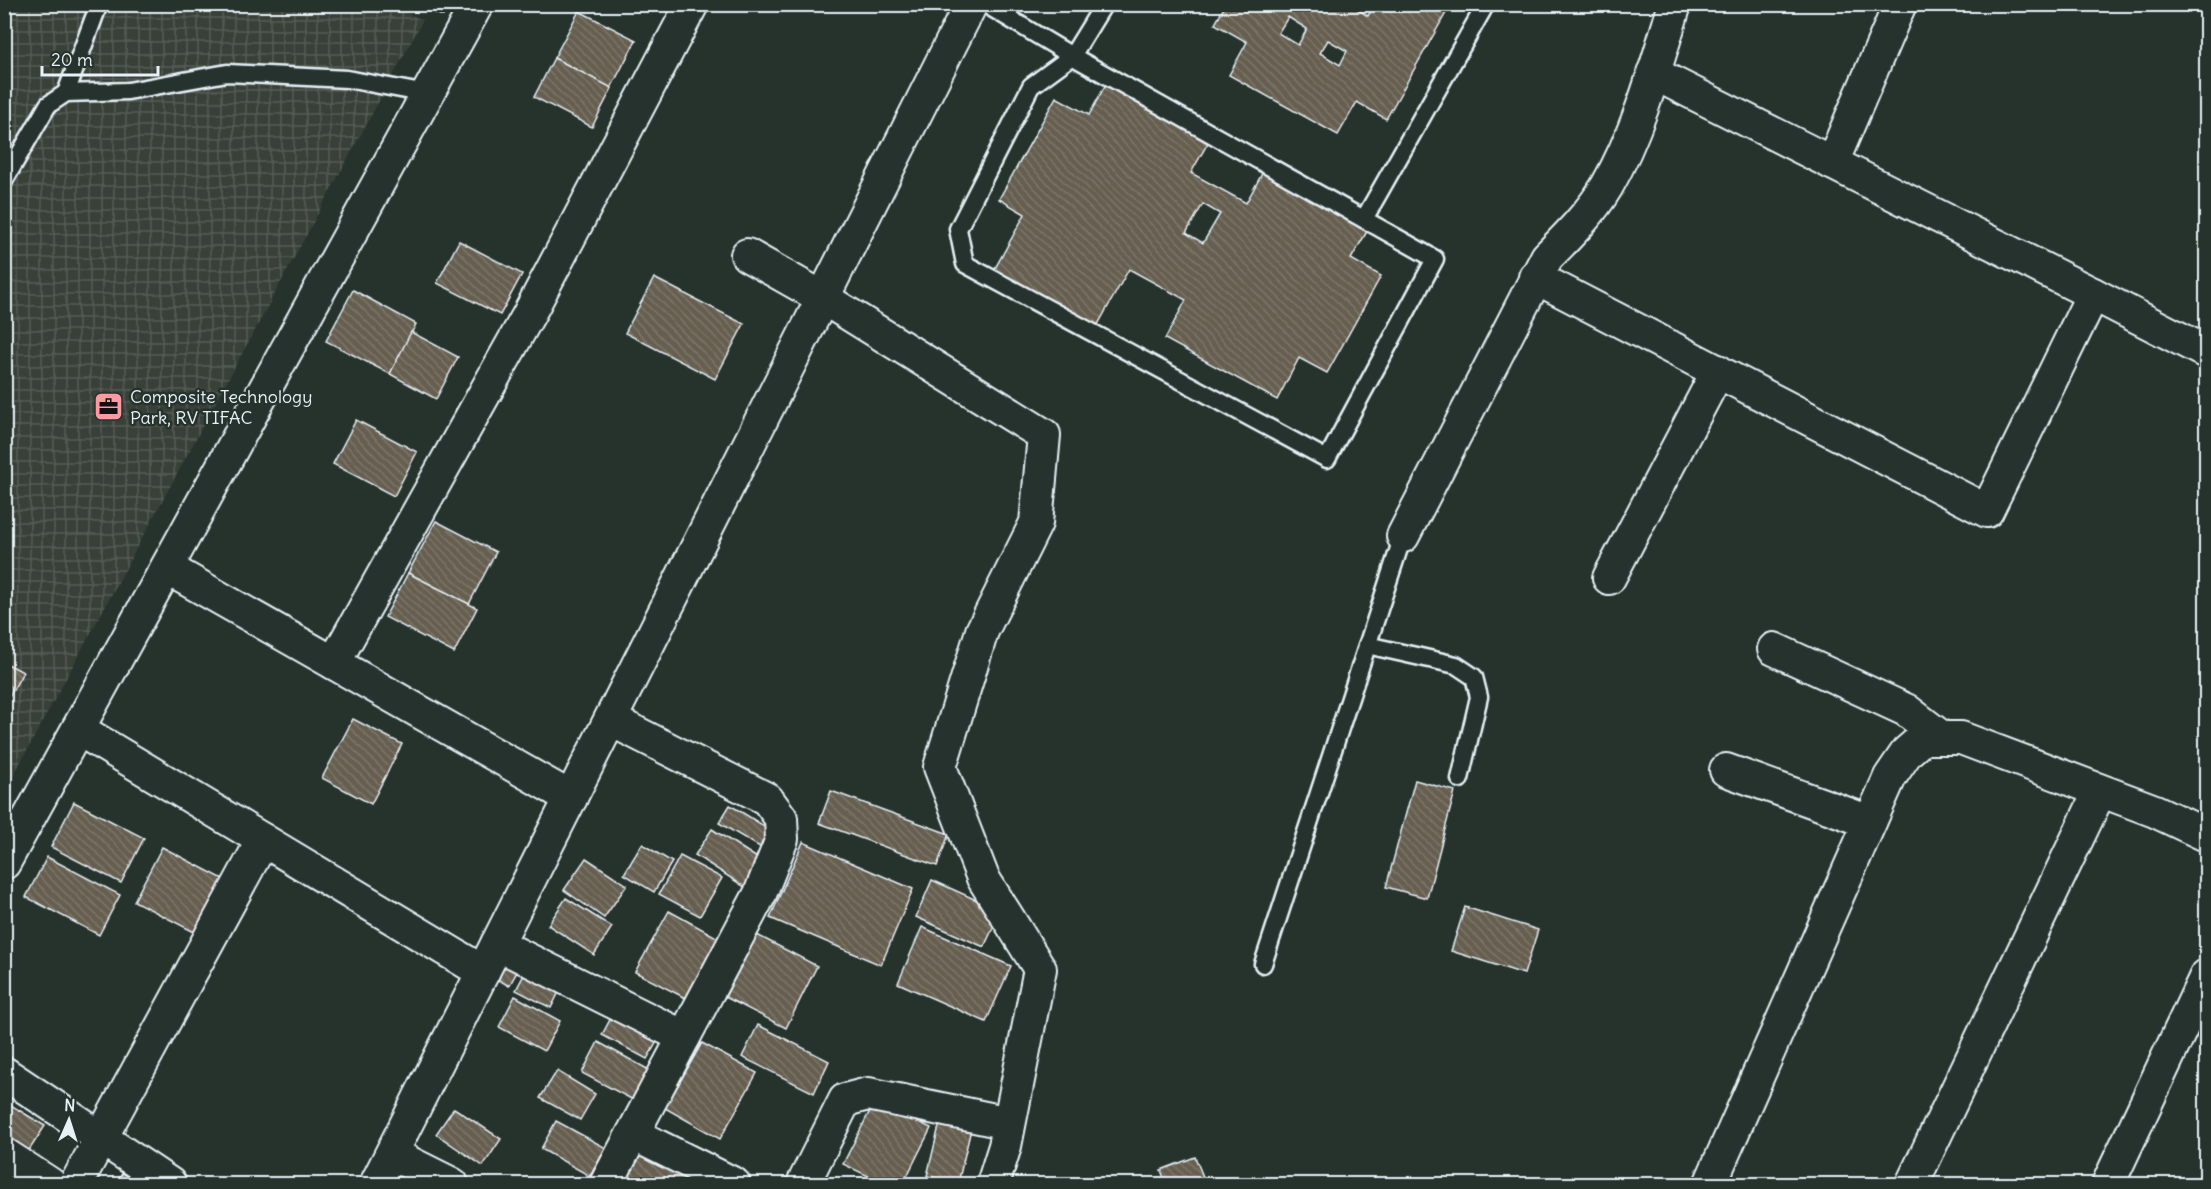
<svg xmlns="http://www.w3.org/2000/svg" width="2211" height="1189" font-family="Delius,sans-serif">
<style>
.industrial{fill:url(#industrial-grid)}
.building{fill:url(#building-back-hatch);stroke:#e8f1f8;stroke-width:1.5;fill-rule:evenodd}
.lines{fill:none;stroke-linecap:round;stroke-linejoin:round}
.service-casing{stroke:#e8f1f8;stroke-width:21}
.minor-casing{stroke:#e8f1f8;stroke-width:36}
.service{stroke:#26332d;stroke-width:16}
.minor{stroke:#26332d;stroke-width:32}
.labels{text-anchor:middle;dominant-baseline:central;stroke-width:5;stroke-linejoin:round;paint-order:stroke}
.poi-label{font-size:18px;fill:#e8f1f8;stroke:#26332d;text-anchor:start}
</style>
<defs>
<pattern id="industrial-grid" width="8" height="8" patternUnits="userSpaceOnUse" patternTransform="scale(1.5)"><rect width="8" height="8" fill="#394038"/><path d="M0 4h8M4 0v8" fill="none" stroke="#565c56"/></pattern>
<pattern id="building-back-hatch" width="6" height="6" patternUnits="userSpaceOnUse" patternTransform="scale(1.5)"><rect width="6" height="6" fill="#665e50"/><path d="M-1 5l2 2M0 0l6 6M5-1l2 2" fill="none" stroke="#7c766a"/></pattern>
</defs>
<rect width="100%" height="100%" fill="#26332d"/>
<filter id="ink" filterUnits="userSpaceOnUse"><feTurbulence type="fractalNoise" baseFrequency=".0167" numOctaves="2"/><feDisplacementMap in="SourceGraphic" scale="12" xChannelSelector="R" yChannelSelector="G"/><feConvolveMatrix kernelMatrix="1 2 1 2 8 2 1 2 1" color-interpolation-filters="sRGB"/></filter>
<g filter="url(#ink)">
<path class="industrial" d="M 386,4 L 423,20 L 5,791 L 5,5 Z"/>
<g class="building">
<path d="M 411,4 L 447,4 L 443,16 Z"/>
<path d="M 1226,4 L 1349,4 L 1368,16 L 1375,4 L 1389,4 L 1400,11 L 1404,4 L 1451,4 L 1386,119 L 1357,102 L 1338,135 L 1229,75 L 1247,42 L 1215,24 ZM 1288,17 L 1307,29 L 1298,45 L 1278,33 ZM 1328,40 L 1347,51 L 1340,65 L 1320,53 Z"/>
<path d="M 579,11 L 636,40 L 611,88 L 554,58 Z"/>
<path d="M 554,58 L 612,88 L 592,127 L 534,97 Z"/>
<path d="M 1107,82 L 1210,139 L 1191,173 L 1246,203 L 1264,170 L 1369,228 L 1351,259 L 1381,276 L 1327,373 L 1299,358 L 1277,400 L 1165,339 L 1186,300 L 1129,269 L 1096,328 L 993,272 L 1025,214 L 999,199 L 1056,97 L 1089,115 ZM 1203,204 L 1220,214 L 1203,243 L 1186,233 Z"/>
<path d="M 459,241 L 522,274 L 500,315 L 437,283 Z"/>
<path d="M 654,278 L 744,324 L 715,379 L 625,333 Z"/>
<path d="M 353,290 L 416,324 L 390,374 L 326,341 Z"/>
<path d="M 411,332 L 458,357 L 436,399 L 390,374 Z"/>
<path d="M 356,420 L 417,452 L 394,496 L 333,464 Z"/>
<path d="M 436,521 L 496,552 L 469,604 L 408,573 Z"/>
<path d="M 408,573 L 477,608 L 454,653 L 385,617 Z"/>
<path d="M 4,662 L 23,672 L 4,706 Z"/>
<path d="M 353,719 L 402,744 L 371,804 L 322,778 Z"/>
<path d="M 1415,780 L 1455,791 L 1427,898 L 1386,887 Z"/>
<path d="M 831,791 L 949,834 L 937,866 L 819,823 Z"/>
<path d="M 74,802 L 144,838 L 121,883 L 51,847 Z"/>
<path d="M 730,805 L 780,836 L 770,853 L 719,823 Z"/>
<path d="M 712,829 L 768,865 L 751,891 L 695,855 Z"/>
<path d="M 803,842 L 913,889 L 881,965 L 770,918 Z"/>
<path d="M 642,844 L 672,862 L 654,892 L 624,874 Z"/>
<path d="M 162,847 L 229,882 L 200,935 L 134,901 Z"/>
<path d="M 680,856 L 722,878 L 700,916 L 659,894 Z"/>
<path d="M 47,857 L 120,895 L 99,935 L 26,897 Z"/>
<path d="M 586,858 L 627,885 L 604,918 L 564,890 Z"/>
<path d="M 932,880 L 1001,911 L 984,947 L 916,917 Z"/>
<path d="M 566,898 L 612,927 L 594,955 L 548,925 Z"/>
<path d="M 1465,907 L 1538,930 L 1524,974 L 1451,951 Z"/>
<path d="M 669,911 L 722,940 L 689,1000 L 635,972 Z"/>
<path d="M 922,927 L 1011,966 L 986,1022 L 898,983 Z"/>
<path d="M 757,935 L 817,966 L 786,1028 L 725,997 Z"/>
<path d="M 499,949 L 522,963 L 509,986 L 485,972 Z"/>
<path d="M 528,967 L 562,986 L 551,1008 L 516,990 Z"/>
<path d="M 515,996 L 560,1021 L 544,1051 L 499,1027 Z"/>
<path d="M 613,1014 L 659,1038 L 647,1059 L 602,1035 Z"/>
<path d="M 758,1025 L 829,1061 L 814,1093 L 742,1057 Z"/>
<path d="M 598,1042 L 653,1072 L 637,1102 L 582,1073 Z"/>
<path d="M 702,1043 L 757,1073 L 720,1139 L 665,1108 Z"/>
<path d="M 557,1071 L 595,1094 L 580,1120 L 540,1098 Z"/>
<path d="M 4,1101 L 45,1126 L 26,1155 L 4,1141 Z"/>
<path d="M 875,1101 L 931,1128 L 903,1184 L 885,1184 L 843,1164 Z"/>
<path d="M 454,1108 L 501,1139 L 483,1166 L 436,1134 Z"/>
<path d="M 941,1118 L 972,1125 L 958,1183 L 927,1176 Z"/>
<path d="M 556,1121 L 606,1148 L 590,1176 L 541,1149 Z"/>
<path d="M 638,1146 L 692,1171 L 685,1184 L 620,1184 Z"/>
<path d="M 1195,1157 L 1206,1184 L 1166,1184 L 1161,1170 Z"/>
<path d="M 4,1171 L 34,1184 L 4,1184 Z"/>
<path d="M 123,1172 L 145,1184 L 116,1184 Z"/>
</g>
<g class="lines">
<defs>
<g id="service">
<path d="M 985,4 L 1072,56 L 1104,4"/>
<path d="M 1072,56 L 1435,259 L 1327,459 L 965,264 L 958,229 L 1031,86 Z"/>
<path d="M 66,93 L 99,4"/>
<path d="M 4,181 L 48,105 L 66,93 L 128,91 L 227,73 L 347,79 L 427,94"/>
<path d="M 1364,219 L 1486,4"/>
<path d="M 1367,645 L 1456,665 L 1474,677 L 1479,697 L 1460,779"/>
<path d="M 1263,964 L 1403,536"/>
</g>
<g id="minor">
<path d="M 1653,73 L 2093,294"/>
<path d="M 1832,163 L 1900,4"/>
<path d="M 747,255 L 823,298 L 1044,435 L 1036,523 L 982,631 L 940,767 L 983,878 L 1040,969 L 1005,1146 L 993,1184"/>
<path d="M 1535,277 L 1987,511 L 2093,294 L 2206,352"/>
<path d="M 1403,536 L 1547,257 C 1568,236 1591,213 1607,186 C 1639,130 1656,66 1675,4"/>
<path d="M 167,568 L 571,798"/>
<path d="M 1609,578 L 1718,371"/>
<path d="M 1774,649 L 1906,710 L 1941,737"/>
<path d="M 334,663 L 529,314 L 692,4"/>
<path d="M 78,729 L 483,972"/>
<path d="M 1726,770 L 1870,822"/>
<path d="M 4,863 L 477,4"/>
<path d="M 497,944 L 684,1037"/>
<path d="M 4,1073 L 170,1184"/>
<path d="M 633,1134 L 734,1184"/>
<path d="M 4,1154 L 50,1184"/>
<path d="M 392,1154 L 452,1184"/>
<path d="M 76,1184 L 263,840"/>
<path d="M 376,1184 L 971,4"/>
<path d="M 606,1184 L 760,894 L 782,839 L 781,818 L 767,799 L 611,720"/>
<path d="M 803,1184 L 845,1100 L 868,1094 L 1009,1123"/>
<path d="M 1710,1184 L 1890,777 L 1907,752 L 1923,738 L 1961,738 L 2155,811 L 2206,835"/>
<path d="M 1912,1184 L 2100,791"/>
<path d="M 2108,1184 L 2206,976"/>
</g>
</defs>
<use href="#service" class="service-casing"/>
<use href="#minor" class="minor-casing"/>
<use href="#service" class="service"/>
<use href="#minor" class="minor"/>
</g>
</g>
<defs>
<symbol id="office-square" viewBox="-11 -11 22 22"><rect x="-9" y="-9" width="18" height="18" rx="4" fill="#ff9aa2" stroke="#26332d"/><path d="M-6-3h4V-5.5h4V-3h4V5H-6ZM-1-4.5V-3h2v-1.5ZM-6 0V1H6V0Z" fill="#111"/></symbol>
</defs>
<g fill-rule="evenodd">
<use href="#office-square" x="92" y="390" width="33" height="33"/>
</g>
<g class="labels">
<g class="poi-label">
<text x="130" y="396">Composite Technology<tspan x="130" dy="21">Park, RV TIFAC</tspan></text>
</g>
</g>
<rect width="2211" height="1189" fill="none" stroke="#26332d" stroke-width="24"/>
<rect x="12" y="12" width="2187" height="1165" fill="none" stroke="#e8f1f8" stroke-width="2" filter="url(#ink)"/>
<g transform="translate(69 1120) rotate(3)" stroke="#26332d" stroke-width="4.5" paint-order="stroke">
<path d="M0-4.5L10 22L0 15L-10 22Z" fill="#e8f1f8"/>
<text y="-9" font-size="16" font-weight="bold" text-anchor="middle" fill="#e8f1f8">N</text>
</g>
<path d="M42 66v9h116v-9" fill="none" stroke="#e8f1f8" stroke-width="3"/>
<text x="51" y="66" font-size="18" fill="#e8f1f8" stroke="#26332d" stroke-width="4.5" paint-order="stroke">20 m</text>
</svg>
